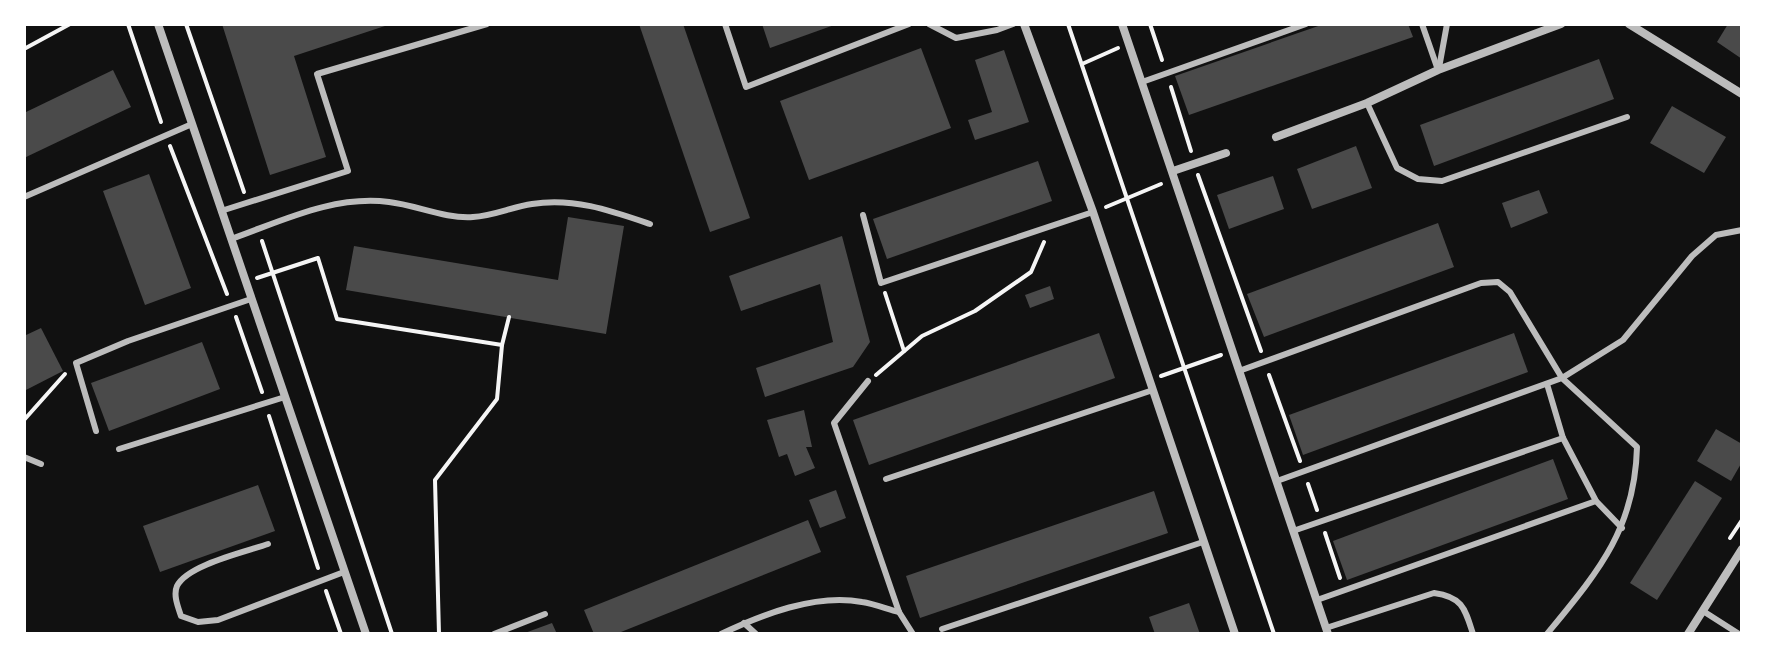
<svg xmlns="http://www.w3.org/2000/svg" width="1766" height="658" font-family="'PT Sans Narrow',sans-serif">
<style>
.building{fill:#4a4a4a}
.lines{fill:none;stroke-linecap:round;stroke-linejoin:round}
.path{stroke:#f5f5f5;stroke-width:4}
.service{stroke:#bcbcbc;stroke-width:6}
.minor{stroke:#bcbcbc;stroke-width:8}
</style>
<rect width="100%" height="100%" fill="#111"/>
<g class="building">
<path d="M 222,24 L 391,24 L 294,56 L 326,157 L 270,175 Z"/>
<path d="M 639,24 L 683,24 L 750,218 L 710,232 Z"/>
<path d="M 762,24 L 837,24 L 770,48 Z"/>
<path d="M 1324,24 L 1408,24 L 1413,37 L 1189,115 L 1175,76 Z"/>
<path d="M 1728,24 L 1742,24 L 1742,59 L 1717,42 Z"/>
<path d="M 921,48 L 951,128 L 809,180 L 780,101 Z"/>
<path d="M 1004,50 L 1029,122 L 975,140 L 968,120 L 992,112 L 975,60 Z"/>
<path d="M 1599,59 L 1614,99 L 1434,166 L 1420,125 Z"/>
<path d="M 113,70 L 131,107 L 24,158 L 24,113 Z"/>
<path d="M 1672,106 L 1726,137 L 1704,173 L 1650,143 Z"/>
<path d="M 1356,146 L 1372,188 L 1312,209 L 1297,169 Z"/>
<path d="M 1038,161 L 1052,201 L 887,259 L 873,219 Z"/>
<path d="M 149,174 L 191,288 L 145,305 L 103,191 Z"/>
<path d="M 1273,176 L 1284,209 L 1229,229 L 1217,195 Z"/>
<path d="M 1539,190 L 1548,213 L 1511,228 L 1502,203 Z"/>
<path d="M 568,217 L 624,226 L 606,334 L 346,290 L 354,246 L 558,280 Z"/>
<path d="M 1438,223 L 1454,267 L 1264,337 L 1247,294 Z"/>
<path d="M 842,236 L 870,342 L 853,367 L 765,397 L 756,368 L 833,342 L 820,284 L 741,311 L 729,276 Z"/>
<path d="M 1050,286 L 1054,299 L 1030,308 L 1025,295 Z"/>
<path d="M 41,328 L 63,371 L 24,391 L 24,336 Z"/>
<path d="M 1099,333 L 1115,378 L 869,465 L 853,420 Z"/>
<path d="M 1514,333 L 1528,372 L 1303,455 L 1289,415 Z"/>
<path d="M 202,342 L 220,389 L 109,431 L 91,383 Z"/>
<path d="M 804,410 L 812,447 L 806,447 L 815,468 L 795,476 L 787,454 L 779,457 L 767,420 Z"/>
<path d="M 1716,429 L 1742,444 L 1742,462 L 1731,481 L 1697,461 Z"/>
<path d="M 1553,459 L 1568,499 L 1347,580 L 1333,541 Z"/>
<path d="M 1695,481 L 1722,498 L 1657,600 L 1630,583 Z"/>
<path d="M 258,485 L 275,531 L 160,572 L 143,526 Z"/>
<path d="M 836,490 L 846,518 L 820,528 L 809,500 Z"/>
<path d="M 1154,491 L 1168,533 L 920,618 L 906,576 Z"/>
<path d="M 808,520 L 821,552 L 616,634 L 594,634 L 584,610 Z"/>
<path d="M 1189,603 L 1200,634 L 1155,634 L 1149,617 Z"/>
<path d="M 552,623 L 557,634 L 522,634 Z"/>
</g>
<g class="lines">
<g class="path">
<path d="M 128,24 L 161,122"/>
<path d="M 186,24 L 244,192"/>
<path d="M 1068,24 L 1274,634"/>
<path d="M 1150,24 L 1162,60"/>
<path d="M 24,49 L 70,24"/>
<path d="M 1082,64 L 1118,48"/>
<path d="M 1171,87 L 1191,151"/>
<path d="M 170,146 L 227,294"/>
<path d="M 1198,175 L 1261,351"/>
<path d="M 1106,207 L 1161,184"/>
<path d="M 262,241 L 392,634"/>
<path d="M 257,278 L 318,258 L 337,319 L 502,345"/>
<path d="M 885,293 L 904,351"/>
<path d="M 236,317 L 262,392"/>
<path d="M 876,375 L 922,336 L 975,311 L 1031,272 L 1044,242"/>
<path d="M 1269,375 L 1300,461"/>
<path d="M 1161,376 L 1221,355"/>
<path d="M 269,416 L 318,568"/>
<path d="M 24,420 L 65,374"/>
<path d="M 1308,484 L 1317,510"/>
<path d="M 1325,533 L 1340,578"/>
<path d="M 1730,538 L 1742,520"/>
<path d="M 326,591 L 341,634"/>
<path d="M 439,634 L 435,480 L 497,399 L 502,345 L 509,317"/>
</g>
<g class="service">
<path d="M 725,24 L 746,87 L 909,24"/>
<path d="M 929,24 L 956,38 L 997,30 L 1013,24"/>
<path d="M 1422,24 L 1438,70"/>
<path d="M 1439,68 L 1447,24"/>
<path d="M 1142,82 L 1306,24"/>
<path d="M 1367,103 L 1397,168 L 1418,179 L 1442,181 L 1627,117"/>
<path d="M 24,197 L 192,124"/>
<path d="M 221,211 L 348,171 L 317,74 L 487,24"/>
<path d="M 863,215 L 881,283 L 1093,212"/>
<path d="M 231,239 C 282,221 333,195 389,202 C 416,205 445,219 473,217 C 493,216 512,207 532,204 C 573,197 612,211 650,224"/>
<path d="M 1239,371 L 1481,283 L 1498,282 L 1510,292 L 1562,378 L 1623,340 L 1692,256 L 1716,235 L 1742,230"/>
<path d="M 868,381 L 834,423 L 899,612 L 913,634"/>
<path d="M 1547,384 L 1563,438 L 1596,501 L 1622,528"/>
<path d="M 96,431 L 76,363 L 128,341 L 251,299"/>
<path d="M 119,449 L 285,397"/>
<path d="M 24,457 L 41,464"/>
<path d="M 886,479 L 1153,390"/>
<path d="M 1277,481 L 1562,378 L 1637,447 C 1635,530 1597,573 1547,634"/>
<path d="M 1293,531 L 1563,438"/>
<path d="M 268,544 C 245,552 187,565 177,586 C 173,595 178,607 181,616 L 198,622 L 218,620 L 344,572"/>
<path d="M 1317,600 L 1596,501"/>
<path d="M 1703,611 L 1739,634"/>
<path d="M 744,623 L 756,634"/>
<path d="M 1326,628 L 1434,593 C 1463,597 1465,609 1473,634"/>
<path d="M 942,629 L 1203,542"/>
<path d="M 494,634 L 545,614"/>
<path d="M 721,634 C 761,615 816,593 862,602 C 875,604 887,609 899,612"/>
</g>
<g class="minor">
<path d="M 158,24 L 366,634"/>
<path d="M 1024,24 L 1093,212 L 1235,634"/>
<path d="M 1122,24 L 1328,634"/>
<path d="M 1629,24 L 1742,94"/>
<path d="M 1276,137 L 1367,103 L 1438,70 L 1561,24"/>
<path d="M 1173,171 L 1226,153"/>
<path d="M 1688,634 L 1742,549"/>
</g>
</g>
<rect width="1766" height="658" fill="none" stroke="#ffffff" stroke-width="52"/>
</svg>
